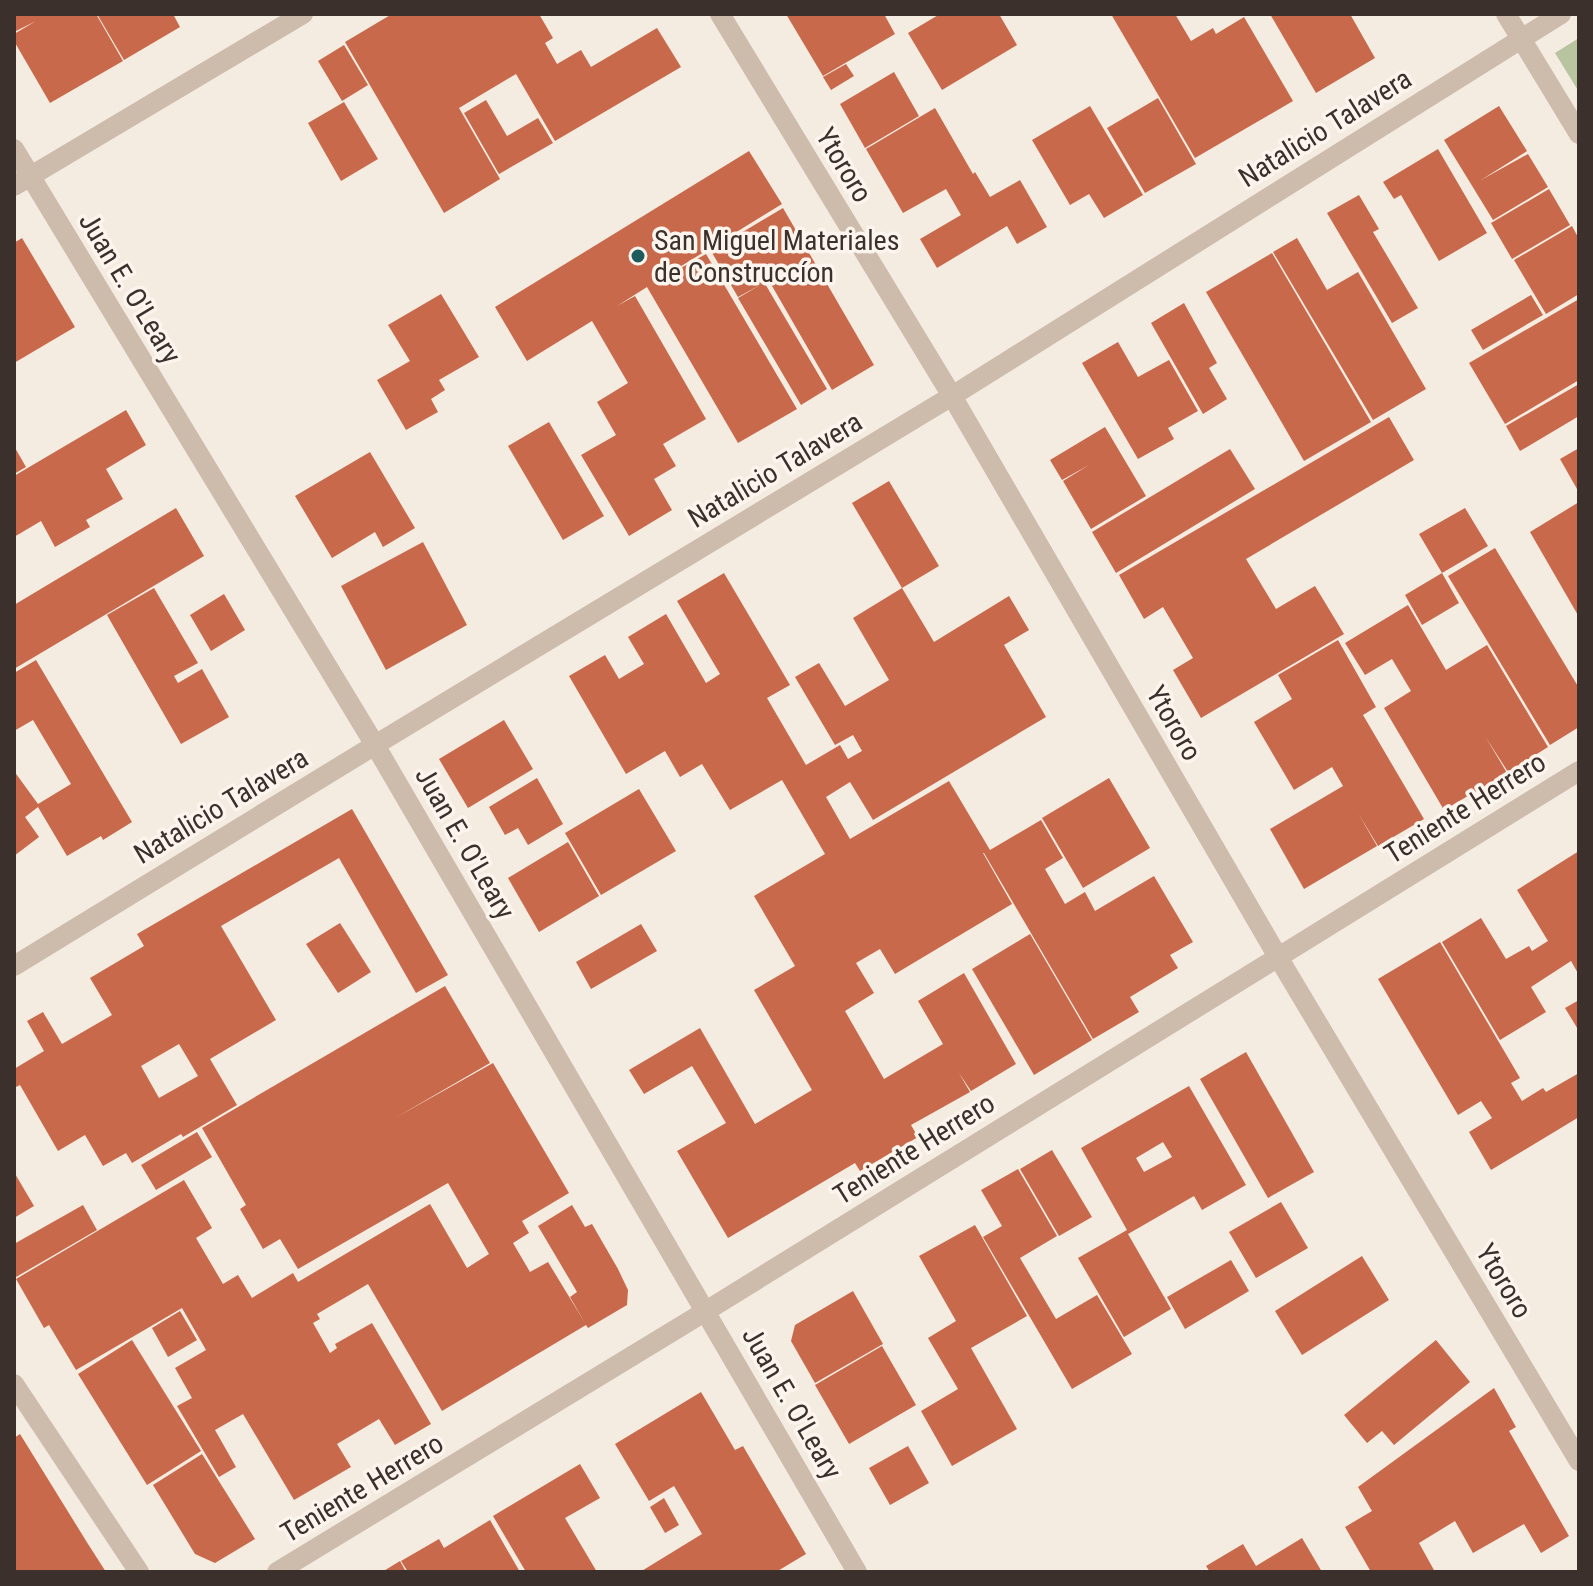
<svg xmlns="http://www.w3.org/2000/svg" width="1593" height="1586" font-family="'Roboto Condensed',sans-serif">
<style>
.green{fill:#b8c4a0}
.building{fill:#c8694b;fill-rule:evenodd}
.lines{fill:none;stroke-linecap:round;stroke-linejoin:round}
.minor{stroke:#cdbbac;stroke-width:20}
.poi-dot{fill:#1f5a5e;stroke:#fbf5ee;stroke-width:3}
.labels{text-anchor:middle;dominant-baseline:central;stroke-width:7;stroke-linejoin:round;paint-order:stroke}
.street-label{font-size:28px;fill:#3b302b;stroke:#fbf5ee}
.poi-label{font-size:28px;fill:#3b302b;stroke:#fbf5ee;text-anchor:start}
</style>
<rect width="100%" height="100%" fill="#f4ebe1"/>
<path class="green" d="M 1579,38 L 1579,92 L 1555,53 Z"/>
<g class="building">
<path d="M 14,14 L 96,14 L 123,61 L 50,103 L 14,41 L 14,34 L 36,21 L 14,32 Z"/>
<path d="M 97,14 L 173,14 L 180,27 L 124,60 Z"/>
<path d="M 392,14 L 539,14 L 553,38 L 545,43 L 557,64 L 581,50 L 591,67 L 657,28 L 681,67 L 555,141 L 516,74 L 459,108 L 500,179 L 444,213 L 345,42 Z"/>
<path d="M 786,14 L 884,14 L 895,34 L 823,76 Z"/>
<path d="M 940,14 L 999,14 L 1017,45 L 942,90 L 908,33 Z"/>
<path d="M 1111,14 L 1175,14 L 1191,41 L 1213,28 L 1216,34 L 1244,17 L 1293,101 L 1195,158 Z"/>
<path d="M 1270,14 L 1350,14 L 1375,58 L 1316,93 Z"/>
<path d="M 344,45 L 368,85 L 342,101 L 318,61 Z"/>
<path d="M 846,64 L 854,76 L 831,90 L 823,77 Z"/>
<path d="M 894,72 L 919,116 L 865,148 L 840,104 Z"/>
<path d="M 1158,98 L 1196,164 L 1145,193 L 1107,128 Z"/>
<path d="M 486,100 L 507,136 L 538,118 L 553,143 L 499,174 L 464,113 Z"/>
<path d="M 344,102 L 378,159 L 341,181 L 308,123 Z"/>
<path d="M 1090,106 L 1143,195 L 1104,218 L 1089,194 L 1070,205 L 1032,140 Z"/>
<path d="M 1499,106 L 1527,151 L 1481,180 L 1528,154 L 1548,187 L 1493,220 L 1444,140 Z"/>
<path d="M 935,108 L 973,174 L 975,172 L 990,197 L 1020,180 L 1047,227 L 1017,244 L 1007,226 L 937,268 L 920,239 L 961,215 L 946,189 L 903,213 L 866,149 Z"/>
<path d="M 1438,149 L 1487,233 L 1439,261 L 1401,195 L 1394,199 L 1383,182 Z"/>
<path d="M 749,151 L 782,204 L 652,284 L 706,254 L 797,409 L 738,443 L 647,287 L 617,306 L 635,296 L 706,419 L 663,444 L 676,466 L 654,479 L 672,510 L 629,536 L 581,455 L 616,435 L 597,402 L 628,383 L 592,321 L 527,361 L 495,307 Z"/>
<path d="M 1549,189 L 1570,225 L 1512,259 L 1491,223 Z"/>
<path d="M 1359,195 L 1379,229 L 1373,232 L 1418,308 L 1392,323 L 1327,213 Z"/>
<path d="M 783,208 L 874,365 L 832,390 L 768,279 L 764,282 L 827,389 L 801,405 L 738,298 L 762,284 L 738,297 L 711,251 Z"/>
<path d="M 1572,226 L 1579,239 L 1579,294 L 1546,314 L 1514,260 Z"/>
<path d="M 22,238 L 75,327 L 14,363 L 14,243 Z"/>
<path d="M 1297,238 L 1327,290 L 1358,272 L 1426,389 L 1373,420 L 1273,252 Z"/>
<path d="M 1272,253 L 1371,422 L 1304,461 L 1206,292 Z"/>
<path d="M 441,294 L 479,357 L 439,380 L 445,390 L 431,399 L 438,412 L 406,430 L 377,380 L 410,361 L 388,325 Z"/>
<path d="M 1531,295 L 1543,315 L 1483,350 L 1471,330 Z"/>
<path d="M 1579,299 L 1579,380 L 1505,424 L 1469,363 Z"/>
<path d="M 1184,303 L 1217,363 L 1209,368 L 1227,399 L 1203,414 L 1151,323 Z"/>
<path d="M 1118,342 L 1138,377 L 1169,360 L 1198,411 L 1168,428 L 1174,439 L 1138,459 L 1082,363 Z"/>
<path d="M 1579,384 L 1579,416 L 1520,451 L 1506,426 Z"/>
<path d="M 126,410 L 146,445 L 106,469 L 123,499 L 86,520 L 90,527 L 55,547 L 41,521 L 14,537 L 14,476 Z"/>
<path d="M 1389,417 L 1414,460 L 1246,559 L 1276,609 L 1315,586 L 1344,634 L 1201,718 L 1173,670 L 1193,658 L 1163,607 L 1144,619 L 1119,575 Z"/>
<path d="M 549,422 L 604,516 L 563,540 L 508,446 Z"/>
<path d="M 1105,427 L 1146,496 L 1091,529 L 1063,481 L 1089,465 L 1062,480 L 1050,460 Z"/>
<path d="M 14,446 L 26,467 L 14,474 Z"/>
<path d="M 1579,448 L 1579,488 L 1577,489 L 1560,459 Z"/>
<path d="M 1230,449 L 1255,489 L 1116,573 L 1092,532 Z"/>
<path d="M 370,452 L 415,528 L 383,547 L 375,532 L 332,558 L 295,496 Z"/>
<path d="M 889,481 L 939,566 L 902,588 L 852,503 Z"/>
<path d="M 1579,502 L 1579,617 L 1530,532 Z"/>
<path d="M 176,508 L 204,556 L 14,669 L 14,605 Z"/>
<path d="M 1465,508 L 1488,546 L 1442,573 L 1459,603 L 1422,625 L 1405,595 L 1442,573 L 1419,534 Z"/>
<path d="M 423,542 L 467,625 L 386,670 L 341,586 Z"/>
<path d="M 1495,548 L 1579,688 L 1579,727 L 1550,745 L 1448,576 Z"/>
<path d="M 724,573 L 790,685 L 767,698 L 806,765 L 840,745 L 848,759 L 862,751 L 853,735 L 835,745 L 795,677 L 819,663 L 845,706 L 889,680 L 853,618 L 902,588 L 934,642 L 1009,596 L 1029,630 L 1004,645 L 1046,717 L 873,820 L 850,782 L 826,797 L 850,839 L 949,781 L 990,850 L 1041,820 L 1063,858 L 1045,869 L 1065,904 L 1085,892 L 1095,911 L 1154,876 L 1193,942 L 1170,955 L 1178,968 L 1130,997 L 1139,1012 L 1093,1039 L 984,853 L 983,853 L 1012,904 L 895,974 L 880,949 L 856,963 L 874,993 L 845,1011 L 884,1079 L 943,1044 L 918,1001 L 964,973 L 1016,1064 L 971,1091 L 959,1073 L 970,1092 L 911,1125 L 918,1137 L 860,1171 L 855,1163 L 728,1238 L 677,1151 L 726,1123 L 692,1066 L 644,1094 L 629,1070 L 700,1028 L 755,1124 L 812,1090 L 754,990 L 795,966 L 754,896 L 825,854 L 782,780 L 730,810 L 702,764 L 680,777 L 665,751 L 626,774 L 569,676 L 605,655 L 619,679 L 644,664 L 628,637 L 666,614 L 706,683 L 720,674 L 677,601 Z"/>
<path d="M 154,588 L 198,663 L 174,676 L 178,683 L 202,669 L 229,717 L 181,744 L 107,615 Z"/>
<path d="M 224,594 L 245,630 L 211,651 L 190,615 Z"/>
<path d="M 1408,605 L 1446,670 L 1487,645 L 1548,747 L 1508,772 L 1485,736 L 1507,773 L 1444,810 L 1384,708 L 1411,691 L 1392,659 L 1365,675 L 1345,643 Z"/>
<path d="M 1338,640 L 1376,707 L 1363,715 L 1424,819 L 1378,846 L 1358,813 L 1377,846 L 1304,889 L 1270,829 L 1343,786 L 1332,767 L 1294,790 L 1254,722 L 1292,699 L 1278,675 Z"/>
<path d="M 36,660 L 132,822 L 103,840 L 101,836 L 67,856 L 38,807 L 25,817 L 39,837 L 14,856 L 14,771 L 38,804 L 71,784 L 33,720 L 14,731 L 14,673 Z"/>
<path d="M 504,720 L 533,769 L 468,808 L 439,759 Z"/>
<path d="M 537,778 L 563,824 L 528,845 L 518,828 L 505,835 L 489,807 Z"/>
<path d="M 1109,778 L 1150,848 L 1083,888 L 1042,818 Z"/>
<path d="M 639,789 L 676,851 L 601,895 L 565,833 Z"/>
<path d="M 352,809 L 448,975 L 416,993 L 339,858 L 221,926 L 276,1020 L 210,1059 L 237,1105 L 183,1137 L 181,1134 L 132,1163 L 126,1153 L 103,1166 L 85,1135 L 58,1151 L 20,1085 L 14,1088 L 14,1069 L 44,1051 L 27,1021 L 43,1012 L 62,1044 L 112,1015 L 90,978 L 144,946 L 137,934 ZM 179,1044 L 198,1076 L 159,1098 L 141,1066 Z"/>
<path d="M 568,842 L 599,896 L 539,932 L 508,878 Z"/>
<path d="M 1579,851 L 1579,975 L 1571,961 L 1531,987 L 1546,1012 L 1500,1040 L 1442,942 L 1481,918 L 1506,959 L 1529,946 L 1532,951 L 1548,941 L 1517,890 Z"/>
<path d="M 340,923 L 371,972 L 338,993 L 306,944 Z"/>
<path d="M 641,924 L 657,951 L 591,989 L 576,962 Z"/>
<path d="M 1030,934 L 1092,1040 L 1034,1075 L 972,969 Z"/>
<path d="M 1440,942 L 1520,1078 L 1511,1083 L 1522,1101 L 1543,1088 L 1546,1092 L 1579,1073 L 1579,1117 L 1491,1170 L 1469,1132 L 1492,1118 L 1481,1101 L 1458,1115 L 1378,979 Z"/>
<path d="M 445,986 L 490,1063 L 395,1118 L 493,1063 L 569,1193 L 522,1221 L 529,1233 L 513,1243 L 530,1272 L 548,1262 L 585,1323 L 570,1297 L 577,1292 L 538,1226 L 572,1205 L 585,1227 L 592,1224 L 618,1269 L 628,1290 L 627,1305 L 588,1328 L 586,1325 L 442,1411 L 368,1284 L 317,1314 L 320,1319 L 313,1323 L 330,1353 L 337,1348 L 335,1344 L 372,1323 L 431,1424 L 395,1445 L 379,1419 L 337,1444 L 351,1467 L 294,1500 L 243,1414 L 215,1430 L 236,1467 L 219,1477 L 177,1406 L 192,1398 L 175,1368 L 206,1350 L 182,1308 L 76,1370 L 49,1325 L 44,1328 L 16,1279 L 184,1180 L 212,1228 L 196,1238 L 223,1284 L 238,1275 L 252,1298 L 293,1273 L 298,1282 L 430,1204 L 467,1268 L 489,1254 L 448,1183 L 298,1269 L 280,1239 L 263,1249 L 240,1209 L 246,1205 L 202,1128 Z"/>
<path d="M 1579,1000 L 1579,1031 L 1565,1008 Z"/>
<path d="M 1246,1052 L 1314,1172 L 1268,1198 L 1200,1079 Z"/>
<path d="M 1189,1086 L 1246,1185 L 1202,1210 L 1194,1196 L 1128,1234 L 1171,1309 L 1124,1337 L 1078,1258 L 1127,1230 L 1081,1148 ZM 1163,1142 L 1172,1157 L 1144,1172 L 1136,1158 Z"/>
<path d="M 197,1132 L 212,1157 L 156,1190 L 141,1165 Z"/>
<path d="M 1052,1150 L 1092,1217 L 1059,1236 L 1020,1169 Z"/>
<path d="M 1018,1169 L 1057,1236 L 1020,1258 L 1056,1319 L 1097,1295 L 1132,1354 L 1072,1389 L 983,1237 L 1002,1226 L 981,1190 Z"/>
<path d="M 14,1172 L 34,1206 L 14,1218 Z"/>
<path d="M 1281,1202 L 1308,1248 L 1256,1278 L 1229,1232 Z"/>
<path d="M 83,1205 L 97,1230 L 16,1277 L 14,1274 L 14,1244 Z"/>
<path d="M 975,1225 L 1027,1316 L 971,1348 L 1017,1429 L 952,1466 L 921,1411 L 958,1389 L 928,1338 L 956,1321 L 919,1256 Z"/>
<path d="M 1362,1256 L 1389,1300 L 1302,1355 L 1275,1311 Z"/>
<path d="M 1231,1260 L 1249,1291 L 1185,1329 L 1167,1297 Z"/>
<path d="M 853,1291 L 883,1344 L 815,1383 L 791,1341 L 795,1325 Z"/>
<path d="M 180,1311 L 197,1340 L 168,1357 L 152,1328 Z"/>
<path d="M 132,1340 L 201,1451 L 147,1485 L 78,1374 Z"/>
<path d="M 1436,1340 L 1470,1382 L 1394,1445 L 1382,1431 L 1367,1443 L 1344,1415 Z"/>
<path d="M 882,1346 L 916,1405 L 849,1444 L 815,1385 Z"/>
<path d="M 1494,1388 L 1516,1427 L 1509,1431 L 1569,1536 L 1541,1553 L 1524,1524 L 1473,1553 L 1455,1521 L 1419,1543 L 1435,1572 L 1371,1572 L 1345,1527 L 1372,1511 L 1358,1487 Z"/>
<path d="M 701,1392 L 735,1450 L 743,1446 L 806,1554 L 776,1572 L 640,1572 L 702,1534 L 674,1486 L 649,1501 L 615,1444 Z"/>
<path d="M 20,1434 L 88,1544 L 106,1572 L 14,1572 L 14,1438 Z"/>
<path d="M 908,1446 L 929,1483 L 890,1505 L 869,1468 Z"/>
<path d="M 202,1454 L 255,1539 L 215,1563 L 195,1554 L 153,1485 Z"/>
<path d="M 580,1464 L 600,1498 L 565,1518 L 597,1572 L 526,1572 L 493,1516 Z"/>
<path d="M 664,1498 L 679,1525 L 665,1533 L 650,1507 Z"/>
<path d="M 490,1520 L 520,1572 L 408,1572 L 401,1561 L 439,1539 L 444,1548 Z"/>
<path d="M 1302,1538 L 1322,1572 L 1210,1572 L 1206,1566 L 1243,1544 L 1256,1566 Z"/>
<path d="M 400,1561 L 406,1572 L 382,1572 Z"/>
</g>
<g class="lines">
<g class="minor">
<path d="M 720,14 L 952,396 L 1278,957 L 1579,1461"/>
<path d="M 1506,14 L 1579,134"/>
<path d="M 14,149 L 375,745 L 857,1572"/>
<path d="M 14,186 L 303,14"/>
<path d="M 14,966 L 375,745 L 952,396 L 1561,14"/>
<path d="M 14,1384 L 139,1572"/>
<path d="M 277,1572 L 706,1311 L 1579,771"/>
</g>
</g>
<circle class="poi-dot" cx="638" cy="256" r="8"/>
<g class="labels">
<g class="street-label">
<text transform="translate(1325 128) rotate(-32)">Natalicio Talavera</text>
<text transform="translate(844 165) rotate(59)">Ytororo</text>
<text transform="translate(130 288) rotate(59)">Juan E. O'Leary</text>
<text transform="translate(775 470) rotate(-31)">Natalicio Talavera</text>
<text transform="translate(1174 723) rotate(60)">Ytororo</text>
<text transform="translate(221 806) rotate(-31)">Natalicio Talavera</text>
<text transform="translate(1465 808) rotate(-32)">Teniente Herrero</text>
<text transform="translate(465 843) rotate(60)">Juan E. O'Leary</text>
<text transform="translate(914 1149) rotate(-32)">Teniente Herrero</text>
<text transform="translate(1504 1281) rotate(59)">Ytororo</text>
<text transform="translate(792 1403) rotate(60)">Juan E. O'Leary</text>
<text transform="translate(362 1488) rotate(-31)">Teniente Herrero</text>
</g>
<g class="poi-label">
<text x="654" y="240">San Miguel Materiales<tspan x="654" dy="32">de Construccíon</tspan></text>
</g>
</g>
<rect width="1593" height="1586" fill="none" stroke="#3b302b" stroke-width="32"/>
</svg>
